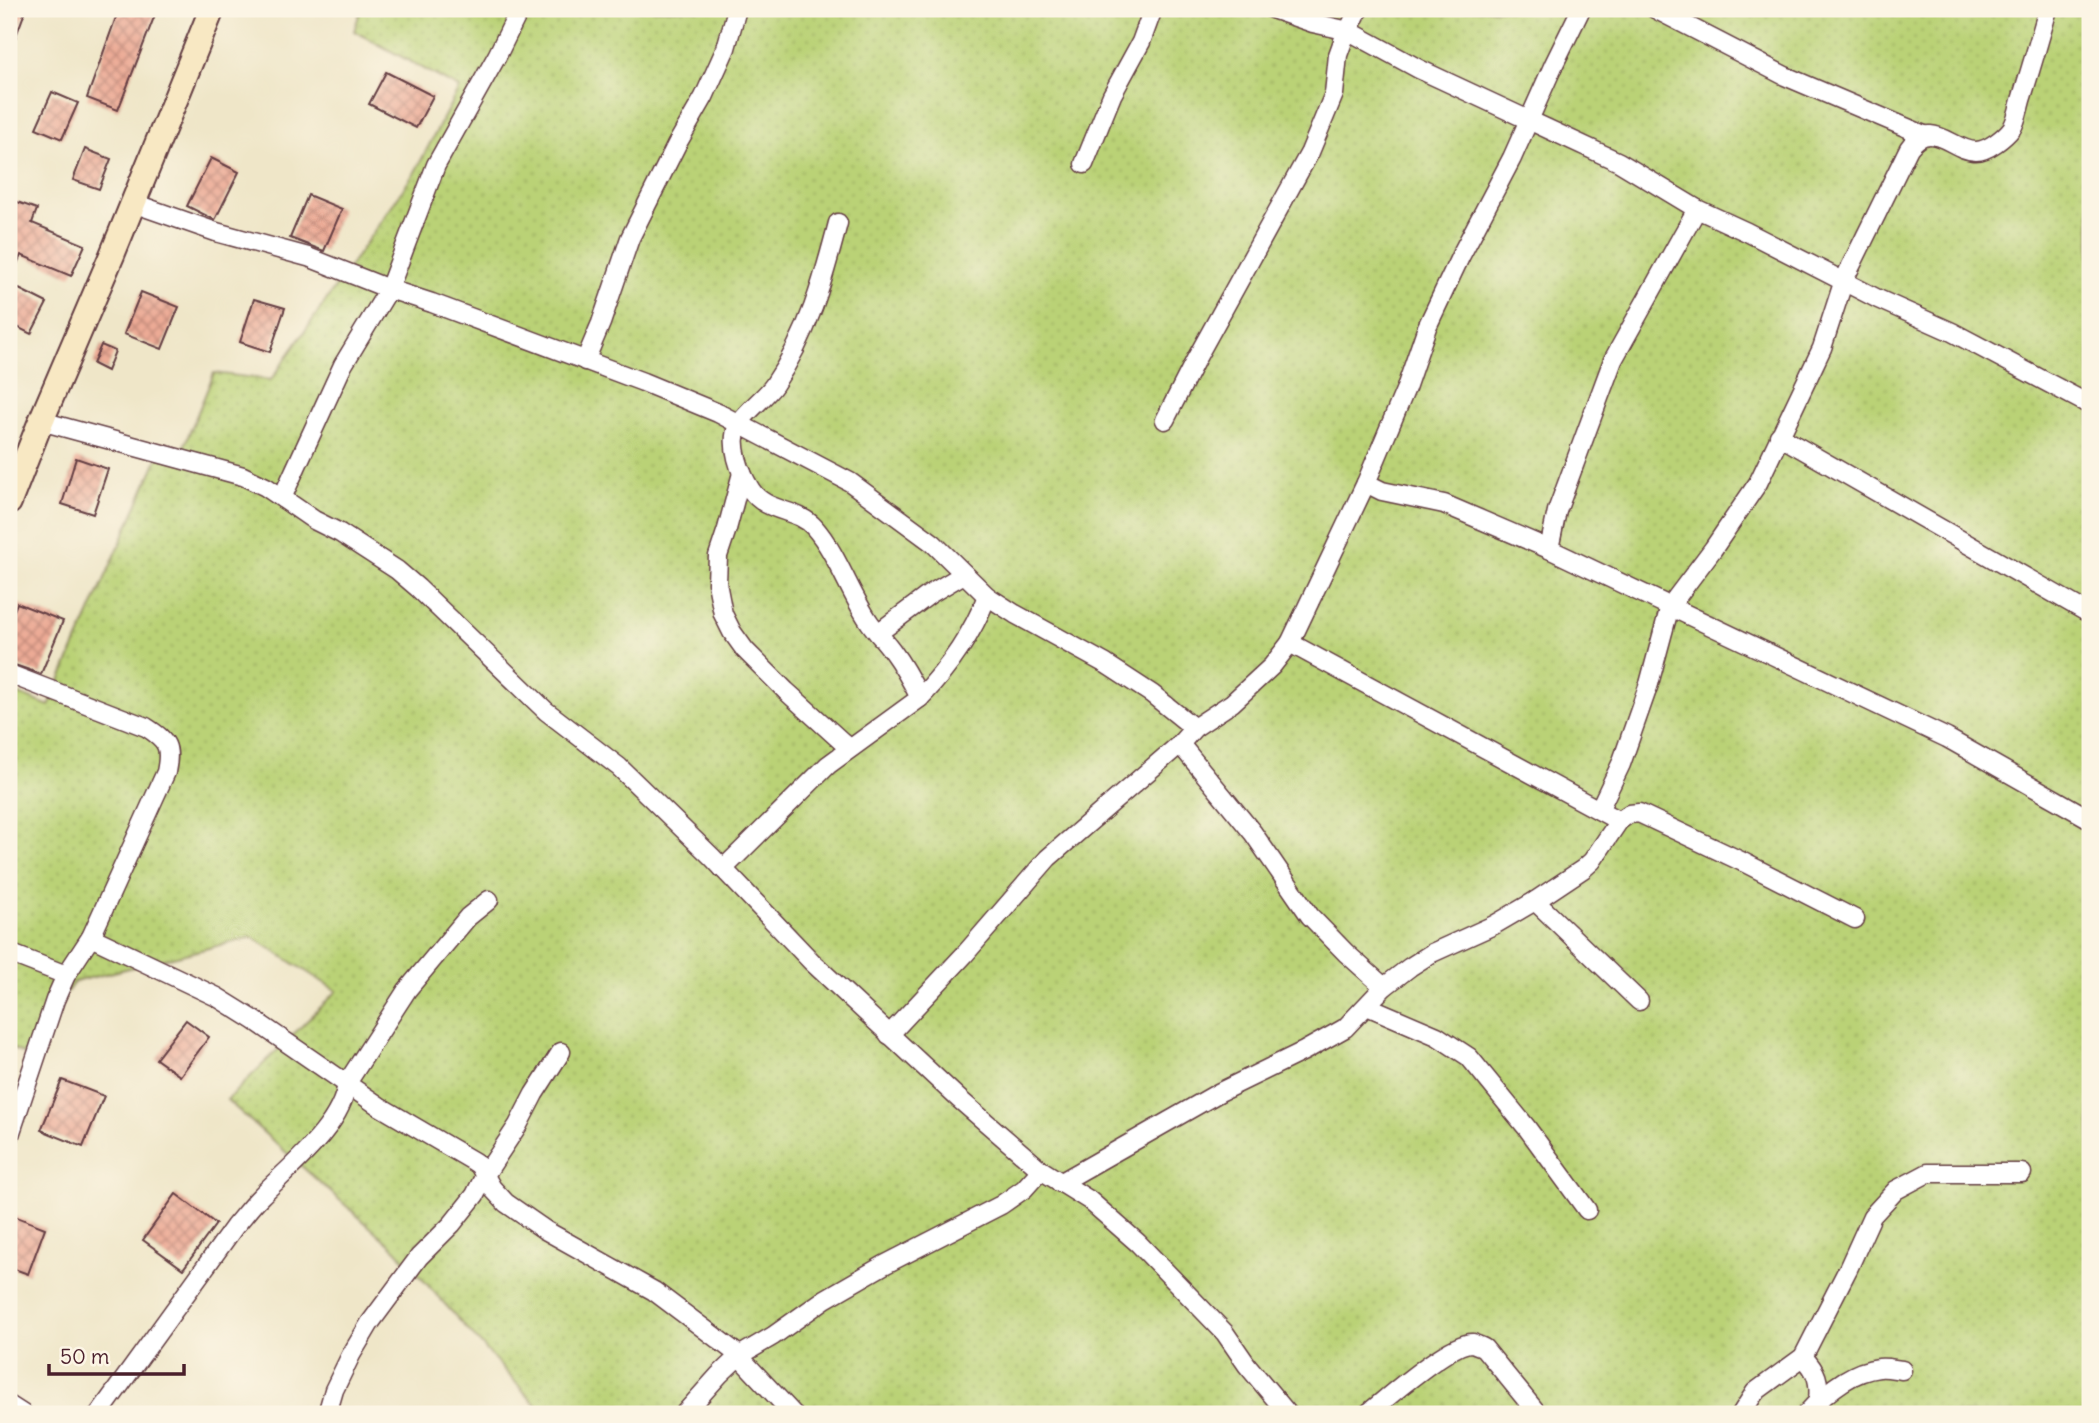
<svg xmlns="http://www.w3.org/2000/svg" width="2099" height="1423" font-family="Delius,sans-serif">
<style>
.grass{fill:url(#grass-dots);stroke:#827850;stroke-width:2}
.building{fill:url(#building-cross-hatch)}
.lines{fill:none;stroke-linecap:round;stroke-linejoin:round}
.minor-casing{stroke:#633d43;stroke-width:21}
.secondary-casing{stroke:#633d43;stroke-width:28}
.minor{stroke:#fff;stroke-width:18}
.secondary{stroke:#f8e8c3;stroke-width:24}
</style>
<defs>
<pattern id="grass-dots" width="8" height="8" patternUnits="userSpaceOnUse" patternTransform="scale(1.75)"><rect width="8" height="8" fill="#bad276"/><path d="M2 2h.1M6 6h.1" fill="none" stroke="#a1b466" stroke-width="1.8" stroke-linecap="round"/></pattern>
<pattern id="building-cross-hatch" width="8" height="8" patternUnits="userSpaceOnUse" patternTransform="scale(1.75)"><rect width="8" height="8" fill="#ecaa95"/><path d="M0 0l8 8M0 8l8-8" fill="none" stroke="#c18a7a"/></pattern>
</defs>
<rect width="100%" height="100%" fill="#fcf5e5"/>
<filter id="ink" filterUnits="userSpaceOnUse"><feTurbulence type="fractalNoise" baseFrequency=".0143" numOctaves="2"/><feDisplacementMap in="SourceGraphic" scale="14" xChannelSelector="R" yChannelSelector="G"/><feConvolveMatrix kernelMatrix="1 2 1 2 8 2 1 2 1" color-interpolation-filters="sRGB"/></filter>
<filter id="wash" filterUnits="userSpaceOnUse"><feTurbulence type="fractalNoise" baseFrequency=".00686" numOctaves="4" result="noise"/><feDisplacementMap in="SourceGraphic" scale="28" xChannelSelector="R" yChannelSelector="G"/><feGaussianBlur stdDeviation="1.57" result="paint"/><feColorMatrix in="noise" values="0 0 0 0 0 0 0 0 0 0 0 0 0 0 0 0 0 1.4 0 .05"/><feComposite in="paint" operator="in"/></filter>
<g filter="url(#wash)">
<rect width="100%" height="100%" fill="#efe6c8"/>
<path class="grass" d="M 361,9 L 2090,9 L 2090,1414 L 544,1414 L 396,1250 L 227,1100 L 337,991 L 252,937 L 74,982 L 24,1054 L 9,1047 L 9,690 L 49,706 L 159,455 L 178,461 L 214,373 L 271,380 L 415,172 L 459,88 L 354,31 Z"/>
<g id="blocks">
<g class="building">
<path d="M 9,9 L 26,9 L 10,52 L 9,51 Z"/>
<path d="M 119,9 L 147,9 L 156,12 L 118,110 L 87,98 Z"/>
<path d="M 386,72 L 433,96 L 416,128 L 369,104 Z"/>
<path d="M 52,92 L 78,103 L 62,139 L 36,128 Z"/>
<path d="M 85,149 L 111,159 L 99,189 L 73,180 Z"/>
<path d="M 211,158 L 239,172 L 215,220 L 187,206 Z"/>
<path d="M 308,195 L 342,209 L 324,251 L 290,238 Z"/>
<path d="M 9,199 L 37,209 L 32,223 L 85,245 L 71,276 L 21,255 L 9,282 Z"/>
<path d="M 9,284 L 47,303 L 31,334 L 9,323 Z"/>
<path d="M 141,292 L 179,307 L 162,349 L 124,334 Z"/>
<path d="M 254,299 L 285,308 L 270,352 L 240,342 Z"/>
<path d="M 101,345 L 115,351 L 107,371 L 93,364 Z"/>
<path d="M 76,458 L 108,469 L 93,514 L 62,504 Z"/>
<path d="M 17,603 L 63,621 L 41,674 L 9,663 L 9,624 Z"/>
<path d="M 186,1020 L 209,1037 L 180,1076 L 156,1059 Z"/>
<path d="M 62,1080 L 104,1096 L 83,1147 L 41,1130 Z"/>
<path d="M 176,1194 L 216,1224 L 183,1269 L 143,1240 Z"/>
<path d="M 9,1214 L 45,1228 L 28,1274 L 9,1267 Z"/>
</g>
</g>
</g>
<g filter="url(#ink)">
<use href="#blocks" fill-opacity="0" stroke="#633d43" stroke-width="2"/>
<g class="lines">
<defs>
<g id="minor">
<path d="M 1272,9 L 1313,23 L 1349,31 L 1419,69 L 1619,162 L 1697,209 L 1747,232 L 1878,299 L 1952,332 L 2090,405"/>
<path d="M 1581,9 L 1554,64 L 1512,158 L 1461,255 L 1427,327 L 1406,388 L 1366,483 L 1382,491 L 1444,504 L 1549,549 L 1947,738 L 2090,819"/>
<path d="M 1655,9 L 1785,76 L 1924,135"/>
<path d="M 1084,164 L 1112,95 L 1141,42 L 1153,9"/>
<path d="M 133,203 L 216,232 L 308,257 L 389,289 L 432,303 L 643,382 L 718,413 L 850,482 L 933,543 L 987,596 L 1015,614 L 1106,664 L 1152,694 L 1194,728"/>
<path d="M 585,361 L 601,323 L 630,238 L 677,144 L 704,97 L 726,48 L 737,9"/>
<path d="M 1165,420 L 1196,359 L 1310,152 L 1334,94 L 1338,55 L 1343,41 L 1359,9"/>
<path d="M 41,421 L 243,476 L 266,487 L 314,520 L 340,533 L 397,570 L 418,588 L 546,711 L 619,767 L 712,857 L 812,962 L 959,1099 L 1041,1170 L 1089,1200 L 1138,1243 L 1225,1333 L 1247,1365 L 1288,1414"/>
<path d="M 1779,436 L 2090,614"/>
<path d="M 742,473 L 727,529 L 718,556 L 717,583 L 723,614 L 732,632 L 745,650 L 786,691 L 849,748"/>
<path d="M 282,498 L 343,365 L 389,289 L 436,165 L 497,56 L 520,9"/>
<path d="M 1549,549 L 1557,511 L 1613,360 L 1697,209"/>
<path d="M 878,633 L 930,594 L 964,574"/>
<path d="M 1290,643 L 1366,483"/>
<path d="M 9,674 L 146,727 C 168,741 171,747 166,772 L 91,937 L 66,975 L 55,1000 L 9,1138"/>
<path d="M 920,698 C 949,668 972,635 987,596"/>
<path d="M 1180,744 L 1253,833 L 1310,916 L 1346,953 L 1384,987"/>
<path d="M 1599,810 L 1621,764 L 1649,684 L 1670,606 L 1713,549 L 1758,483 L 1822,348 L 1844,280 L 1909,148 C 1932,117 1952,151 1976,151 C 1988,151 2005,137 2012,128 C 2017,120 2019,106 2022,97 C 2031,68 2040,38 2048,9"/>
<path d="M 723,869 L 828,765 L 920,698 C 912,682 904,667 893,652 C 886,642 877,633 870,623 C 850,594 837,553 814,527 C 797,508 766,513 751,490 C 740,473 729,444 738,425 C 744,413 766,397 774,385 C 808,335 823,281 838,223"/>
<path d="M 1535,901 L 1639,1001"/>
<path d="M 91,937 L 217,997 L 254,1020 L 379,1106 L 473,1161 L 479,1165 L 492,1188 L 506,1203 L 545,1230 L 654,1291 L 735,1352 L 793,1414"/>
<path d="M 9,953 L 66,975"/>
<path d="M 1367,1006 L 1437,1036 L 1469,1057 L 1527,1128 L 1587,1210"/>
<path d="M 889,1035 L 965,954 L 1048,858 L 1180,744 L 1194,728 L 1232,703 L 1272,666 L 1290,643 L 1619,821"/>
<path d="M 1060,1183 L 1220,1092 L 1304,1051 L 1345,1028 L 1384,987 L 1410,967 L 1432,953 L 1494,925 L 1535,901 L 1583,869 L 1592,861 L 1619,821 L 1629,814 L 1639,813 L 1745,863 L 1855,919"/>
<path d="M 1803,1357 C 1817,1371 1820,1382 1818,1401"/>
<path d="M 9,1405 L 23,1414"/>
<path d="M 99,1414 L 235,1226 C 243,1217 251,1206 260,1197 C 289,1167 342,1127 347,1083 L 407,990 L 468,917 L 489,900"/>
<path d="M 327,1414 L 334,1390 L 351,1355 L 370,1323 L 419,1257 L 452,1224 L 475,1195 L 485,1175 L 518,1125 L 534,1094 L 561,1052"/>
<path d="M 684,1414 L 719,1375 L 739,1356 L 773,1336 L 825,1299 L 884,1265 L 1001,1205 L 1024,1189 L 1041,1170"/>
<path d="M 1367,1414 C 1386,1399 1451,1341 1473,1343 C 1474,1344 1483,1347 1484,1348 L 1538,1414"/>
<path d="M 1741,1414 L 1755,1392 L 1803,1357 L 1848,1269 L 1872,1216 L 1896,1190 L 1928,1173 L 2022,1173"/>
<path d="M 1806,1414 C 1825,1393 1850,1371 1879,1368 C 1886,1367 1894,1369 1902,1370"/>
</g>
<path id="secondary" d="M 9,502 L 41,421 L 112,255 L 212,9"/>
</defs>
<use href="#minor" class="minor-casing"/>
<use href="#secondary" class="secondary-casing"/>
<use href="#minor" class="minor"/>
<use href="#secondary" class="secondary"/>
</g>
</g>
<rect width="2099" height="1423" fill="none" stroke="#fcf5e5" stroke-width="35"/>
<path d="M49 1364v10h135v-10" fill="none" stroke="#4a1f2b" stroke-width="3.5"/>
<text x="60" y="1364" font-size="21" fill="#4a1f2b" stroke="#fcf5e5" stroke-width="5" paint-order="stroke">50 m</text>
</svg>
